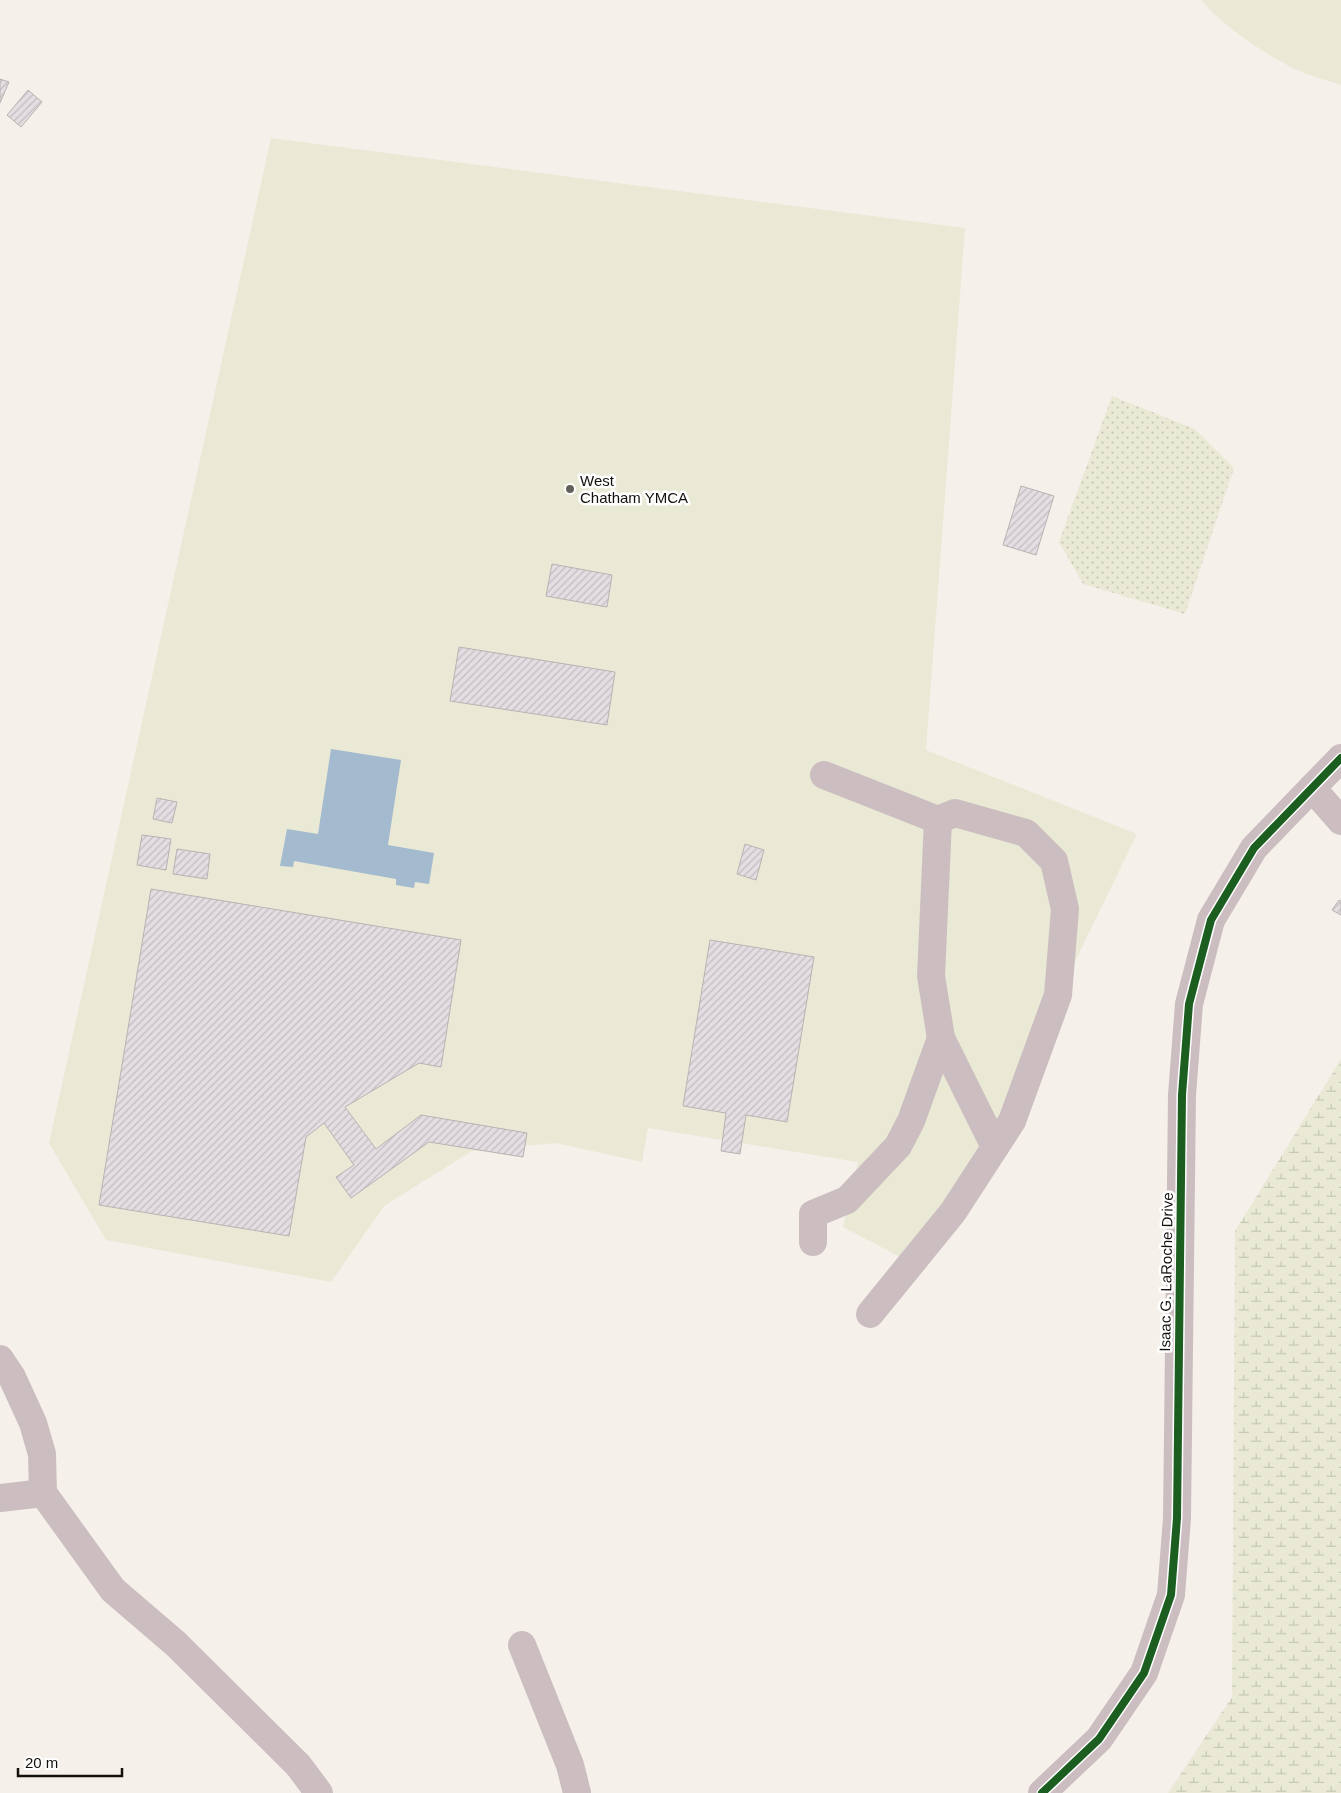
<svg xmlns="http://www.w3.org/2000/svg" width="1341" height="1793" font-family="Arial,sans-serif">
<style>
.green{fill:url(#green-dots)}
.wetland{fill:url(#wetland-marsh)}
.pitch{fill:#e9e9d6}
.water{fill:#a4bace}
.building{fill:url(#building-hatch);stroke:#b6b3b2}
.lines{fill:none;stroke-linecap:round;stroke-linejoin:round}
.minor{stroke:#ccbec0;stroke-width:28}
.cycleway-casing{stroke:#fff;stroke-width:11}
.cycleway{stroke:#1b5e20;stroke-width:8}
.poi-dot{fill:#635f5a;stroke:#fff;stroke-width:2}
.labels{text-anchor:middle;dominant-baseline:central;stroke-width:5;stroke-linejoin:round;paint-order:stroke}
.poi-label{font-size:15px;fill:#14110d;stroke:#fff;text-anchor:start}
.street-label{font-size:15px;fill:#14110d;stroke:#fff}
</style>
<defs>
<pattern id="green-dots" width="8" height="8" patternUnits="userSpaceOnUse" patternTransform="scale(1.25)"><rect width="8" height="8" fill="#e9e9d6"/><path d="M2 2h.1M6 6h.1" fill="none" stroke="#c7c7b6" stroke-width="1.8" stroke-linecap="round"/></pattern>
<pattern id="wetland-marsh" width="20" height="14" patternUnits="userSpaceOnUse" patternTransform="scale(1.25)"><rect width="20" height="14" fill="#e9e9d6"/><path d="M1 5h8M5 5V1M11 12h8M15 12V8" fill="none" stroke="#c7c7b6"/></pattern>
<pattern id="building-hatch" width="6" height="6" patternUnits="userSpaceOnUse" patternTransform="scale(1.25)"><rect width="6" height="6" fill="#e4dee2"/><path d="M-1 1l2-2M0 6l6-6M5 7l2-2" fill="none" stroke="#c3bdc1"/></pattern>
</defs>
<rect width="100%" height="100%" fill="#f5f1ea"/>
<path class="green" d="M 1112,396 L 1195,429 L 1234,468 L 1185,614 L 1083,584 L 1059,542 Z"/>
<path class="wetland" d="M 1341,1059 L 1341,1793 L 1168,1793 L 1232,1697 L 1235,1231 Z"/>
<g class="pitch">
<path d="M 1201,0 L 1341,0 L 1341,85 C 1323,79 1303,74 1287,65 C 1258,49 1222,25 1201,0 Z"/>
<path d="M 271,138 L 965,228 L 926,750 L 1137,834 L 925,1270 L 843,1227 L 858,1162 L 648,1128 L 642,1162 L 556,1143 L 472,1151 L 384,1206 L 331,1282 L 106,1240 L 49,1143 Z"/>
</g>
<path class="water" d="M 331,749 L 401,760 L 388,845 L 434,853 L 429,884 L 415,882 L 414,888 L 396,885 L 396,879 L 294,861 L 293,867 L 280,866 L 287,829 L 318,834 Z"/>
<g class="building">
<path d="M 0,79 L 9,82 L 0,103 Z"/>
<path d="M 28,90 L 42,102 L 21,127 L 7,115 Z"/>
<path d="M 1021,486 L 1054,496 L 1036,555 L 1003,545 Z"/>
<path d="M 552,564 L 612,575 L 607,607 L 546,596 Z"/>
<path d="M 459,647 L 615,672 L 607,725 L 450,701 Z"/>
<path d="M 157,798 L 177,802 L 172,823 L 153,819 Z"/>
<path d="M 142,835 L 171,839 L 166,870 L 137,865 Z"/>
<path d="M 745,844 L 764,850 L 756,880 L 737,874 Z"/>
<path d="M 177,849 L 210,854 L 207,879 L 173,874 Z"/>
<path d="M 151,889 L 461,940 L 441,1067 L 419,1063 L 345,1107 L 376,1149 L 421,1115 L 527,1133 L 523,1157 L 429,1142 L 351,1198 L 336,1177 L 354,1165 L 324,1123 L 306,1137 L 289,1236 L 99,1205 Z"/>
<path d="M 1339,900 L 1341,901 L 1341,915 L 1332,910 Z"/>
<path d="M 710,940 L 814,957 L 787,1122 L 746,1115 L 740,1154 L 721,1151 L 726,1113 L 683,1106 Z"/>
</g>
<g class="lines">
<g class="minor">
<path d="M 824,775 L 938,820 L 955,813 L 1026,833 L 1054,861 L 1065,909 L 1058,995 L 1012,1121 L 953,1212 L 870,1314"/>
<path d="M 1312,788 L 1341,821"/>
<path d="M 938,820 L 931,976 L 941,1038 L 995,1147"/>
<path d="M 813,1242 L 813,1214 L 847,1200 L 898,1146 L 911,1121 L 941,1038"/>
<path d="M 0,1359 L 12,1377 L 33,1423 L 42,1454 L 43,1493 L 113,1590 L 176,1644 L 298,1765 L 319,1793"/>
<path d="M 0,1498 L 43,1493"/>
<path d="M 522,1645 L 570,1765 L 577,1793"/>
<path d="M 1042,1793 L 1099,1739 L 1144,1673 L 1171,1595 L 1177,1518 L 1182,1095 L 1189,1004 L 1211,920 L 1254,848 L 1341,758"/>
</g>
<defs>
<path id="cycleway" d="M 1042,1793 L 1099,1739 L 1144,1673 L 1171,1595 L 1177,1518 L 1182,1095 L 1189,1004 L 1211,920 L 1254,848 L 1341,758"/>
</defs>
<use href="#cycleway" class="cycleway-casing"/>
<use href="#cycleway" class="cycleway"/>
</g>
<circle class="poi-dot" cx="570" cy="489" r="5"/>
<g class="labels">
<g class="poi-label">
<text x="580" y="480">West<tspan x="580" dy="17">Chatham YMCA</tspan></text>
</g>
<g class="street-label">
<text transform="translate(1166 1272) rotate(-89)">Isaac G. LaRoche Drive</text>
</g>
</g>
<path d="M18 1768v8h104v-8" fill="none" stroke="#14110d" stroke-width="2.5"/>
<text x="25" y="1768" font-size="15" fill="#14110d" stroke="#ffffff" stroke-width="4" paint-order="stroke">20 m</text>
</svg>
